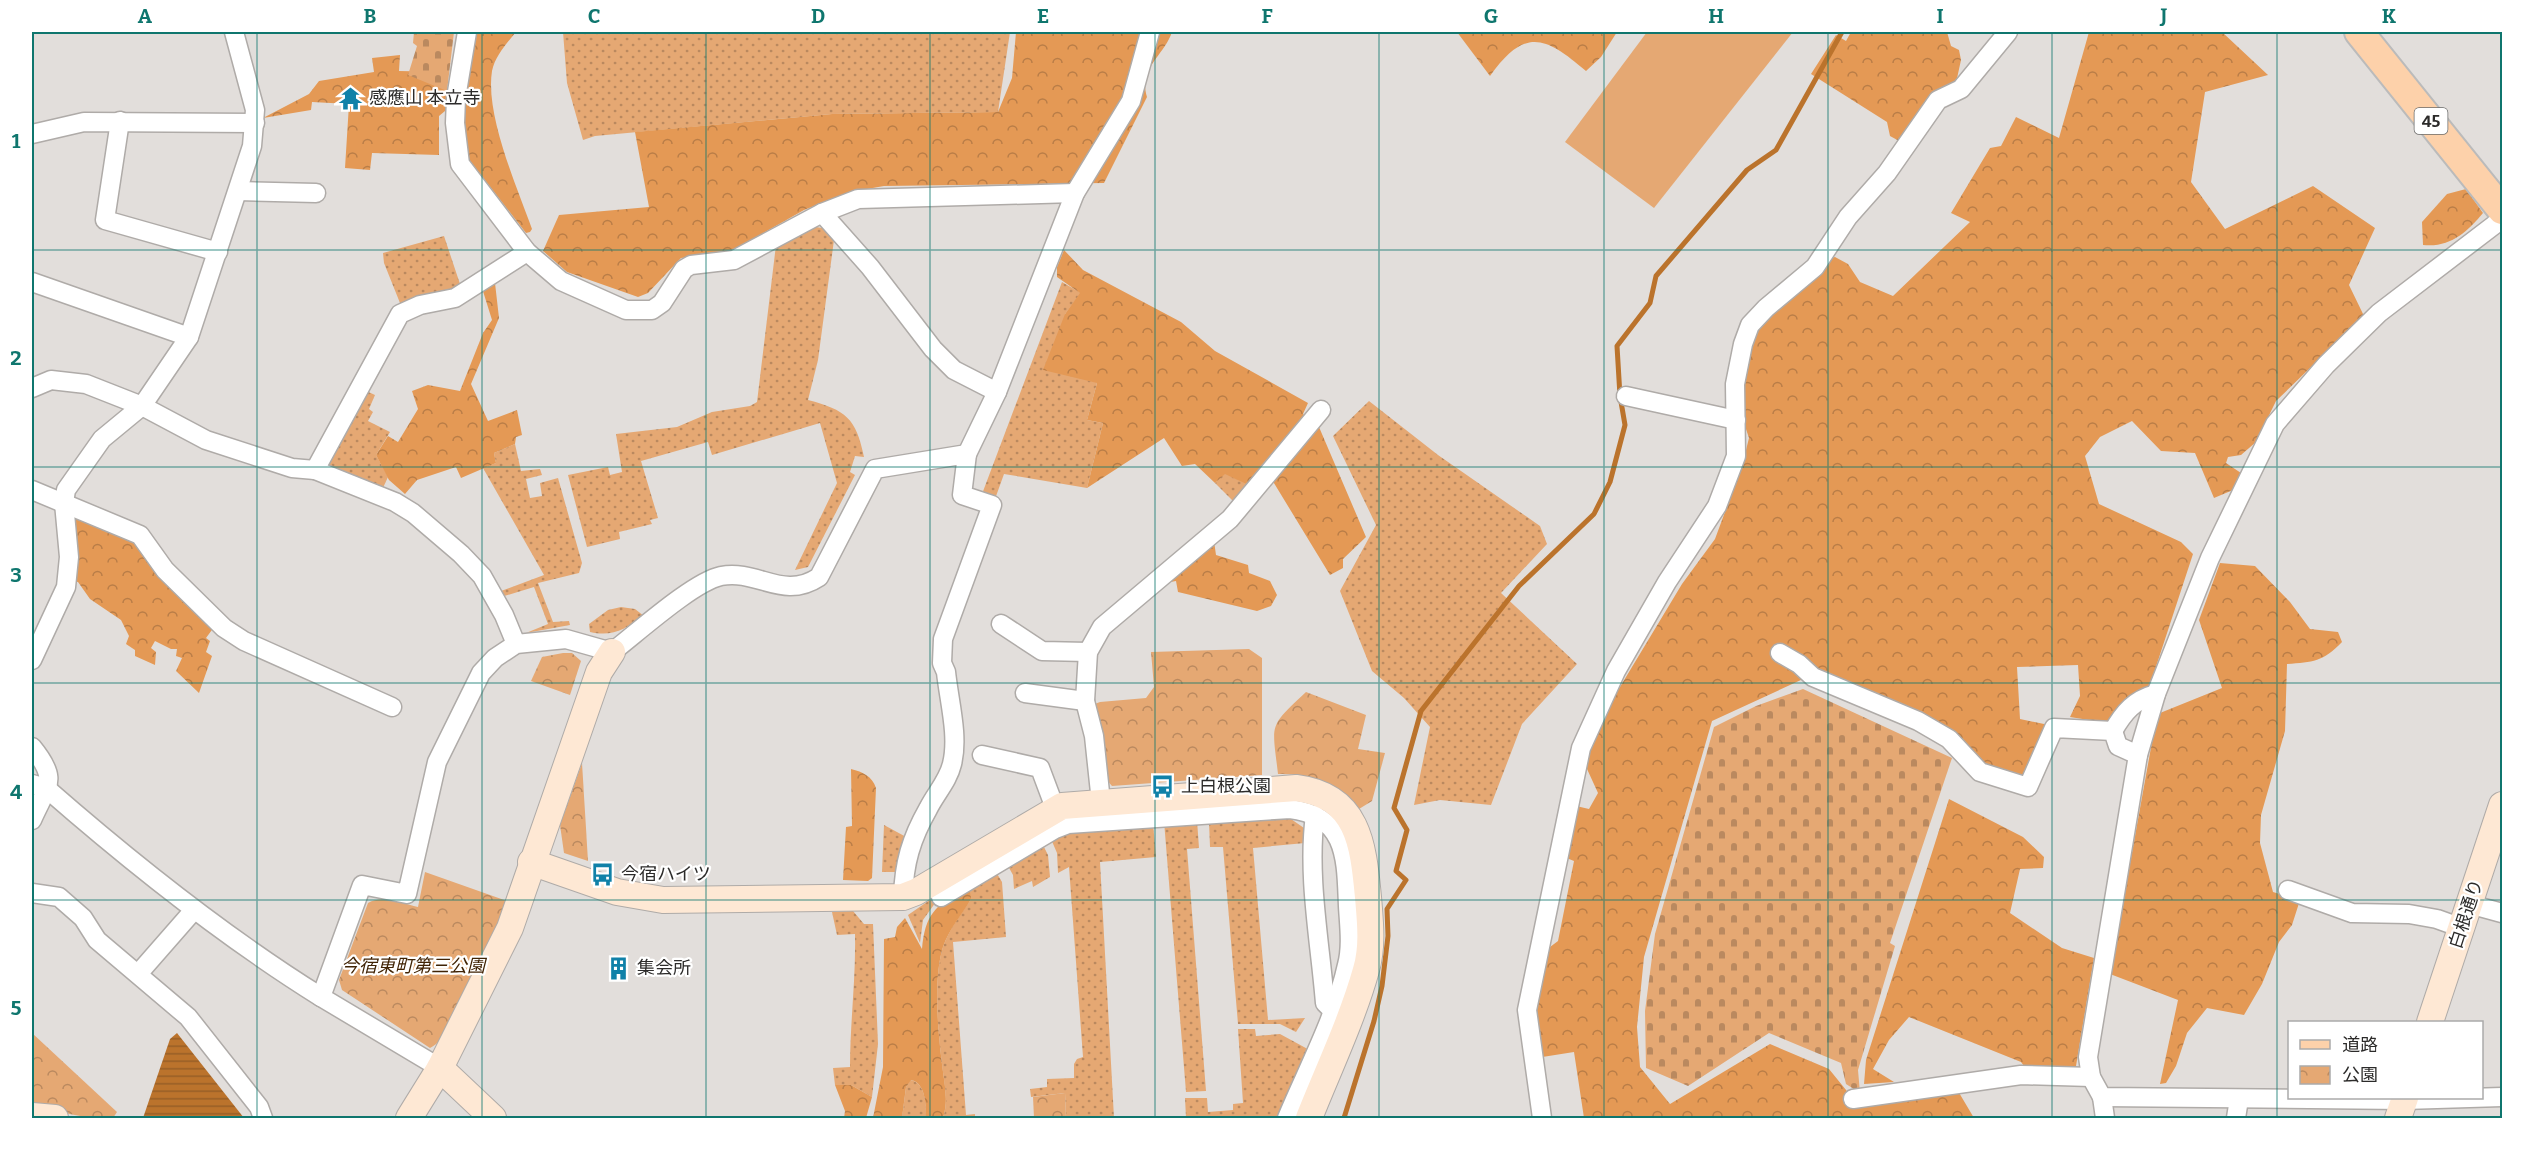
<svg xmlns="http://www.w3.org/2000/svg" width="2534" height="1150" font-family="Bitter,'Noto Sans JP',serif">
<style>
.grass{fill:url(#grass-dots)}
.forest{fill:url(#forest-crowns)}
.cemetery{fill:url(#cemetery-stones)}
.park{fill:url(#park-crowns)}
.pitch{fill:#e5a873}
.water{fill:url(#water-rules)}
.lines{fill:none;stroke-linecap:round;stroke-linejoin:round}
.stream{stroke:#bb732c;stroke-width:5}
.street-casing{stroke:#afaba8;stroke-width:21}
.secondary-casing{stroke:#afaba8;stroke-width:28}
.primary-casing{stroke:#bbb;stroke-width:32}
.street{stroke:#fff;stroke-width:18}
.secondary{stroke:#fee8d4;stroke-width:26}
.primary{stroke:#fdd1aa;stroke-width:28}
.grid{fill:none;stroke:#0f766e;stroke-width:1.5;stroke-opacity:0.55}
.labels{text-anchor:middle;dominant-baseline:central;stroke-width:4.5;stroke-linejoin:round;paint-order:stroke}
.shield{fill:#fff;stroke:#6b6b6a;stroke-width:1.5}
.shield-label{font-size:16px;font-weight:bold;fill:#2c2b2a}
.poi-label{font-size:18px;fill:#2c2b2a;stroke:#fff;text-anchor:start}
.street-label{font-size:18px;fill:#2c2b2a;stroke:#fff}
.park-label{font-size:18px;font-style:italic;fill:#402304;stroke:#fff}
.neatline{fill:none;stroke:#0f766e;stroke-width:2}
.grid-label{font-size:20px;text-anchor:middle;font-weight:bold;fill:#0f766e}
</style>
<defs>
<pattern id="grass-dots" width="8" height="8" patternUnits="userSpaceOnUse" patternTransform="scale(1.5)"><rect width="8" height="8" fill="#e5a873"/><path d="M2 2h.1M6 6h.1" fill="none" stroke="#ba895f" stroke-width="1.8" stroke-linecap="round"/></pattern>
<pattern id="forest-crowns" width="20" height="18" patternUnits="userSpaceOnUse" patternTransform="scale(1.5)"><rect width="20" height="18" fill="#e49955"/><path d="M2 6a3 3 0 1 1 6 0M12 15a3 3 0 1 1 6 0" fill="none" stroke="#b97d47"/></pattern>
<pattern id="cemetery-stones" width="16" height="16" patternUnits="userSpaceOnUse" patternTransform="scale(1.5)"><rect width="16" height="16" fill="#e5a873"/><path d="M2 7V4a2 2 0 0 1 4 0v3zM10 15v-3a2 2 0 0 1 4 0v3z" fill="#ba895f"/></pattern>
<pattern id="park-crowns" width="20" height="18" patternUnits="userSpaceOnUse" patternTransform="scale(1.5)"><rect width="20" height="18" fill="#e5a873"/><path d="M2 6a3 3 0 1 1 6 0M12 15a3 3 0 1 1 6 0" fill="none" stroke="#ba895f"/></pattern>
<pattern id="water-rules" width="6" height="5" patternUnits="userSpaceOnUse" patternTransform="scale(1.5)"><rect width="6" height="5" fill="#bb732c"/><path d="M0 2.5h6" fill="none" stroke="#985f26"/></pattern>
</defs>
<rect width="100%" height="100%" fill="#e2dedb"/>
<g class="grass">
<path d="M 563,32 L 1010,32 L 998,112 L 832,114 L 595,136 L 583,140 L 567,83 Z"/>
<path d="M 816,227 L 822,228 L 834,240 L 818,360 L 808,400 C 846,410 856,418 864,457 L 855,456 L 850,472 L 855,475 L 808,567 L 795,570 L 837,483 L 820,423 L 712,455 L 708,442 L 641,461 L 658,518 L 650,520 L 652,524 L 619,532 L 620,539 L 587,547 L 568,475 L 608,467 L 610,475 L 622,472 L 616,434 L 677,427 L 712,412 L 750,406 L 757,402 L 776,245 Z"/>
<path d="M 444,236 L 460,284 L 458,294 L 402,308 L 384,263 L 383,253 Z"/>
<path d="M 1062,282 L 1081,293 L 1065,314 L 1097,383 L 1087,420 L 1103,423 L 1087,488 L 1004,474 L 995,499 L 982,494 Z"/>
<path d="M 362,389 L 375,395 L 369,409 L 373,412 L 368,421 L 390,432 L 376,455 L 388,477 L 382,490 L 324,467 Z"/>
<path d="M 1369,401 L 1438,455 L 1540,526 L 1547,544 L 1501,593 L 1577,664 L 1522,724 L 1491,805 L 1440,800 L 1414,805 L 1430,727 L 1404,698 L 1372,671 L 1340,591 L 1376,525 L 1333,436 Z"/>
<path d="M 515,444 L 521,471 L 540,469 L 542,475 L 526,479 L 530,498 L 542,496 L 540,483 L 558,478 L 582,563 L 579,573 L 538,583 L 553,622 L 569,621 L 570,625 L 526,633 L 548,624 L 534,587 L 501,597 L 501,591 L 544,575 L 483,468 L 496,463 L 494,453 Z"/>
<path d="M 1225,473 L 1250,486 L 1235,503 L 1215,483 Z"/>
<path d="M 621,607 L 635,609 L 644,616 C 625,629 613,637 590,632 L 589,624 L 608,610 Z"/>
<path d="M 1291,819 L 1304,828 L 1305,843 L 1253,848 L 1268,1020 L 1305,1018 L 1296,1032 L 1280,1024 L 1238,1024 L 1223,847 L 1210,847 L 1209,822 Z"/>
<path d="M 1197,820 L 1199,848 L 1187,849 L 1206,1091 L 1186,1092 L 1164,821 Z"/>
<path d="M 1153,823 L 1156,857 L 1100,862 L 1114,1118 L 1066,1118 L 1065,1093 L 1031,1097 L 1030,1089 L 1047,1087 L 1047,1079 L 1074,1078 L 1074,1064 L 1077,1059 L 1083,1057 L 1069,867 L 1058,873 L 1057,853 L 1051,839 L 1061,834 Z"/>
<path d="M 884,825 L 908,838 L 899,872 L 882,872 Z"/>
<path d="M 1042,843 L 1048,855 L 1050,877 L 1033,887 L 1032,881 L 1014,889 L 1013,875 L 1008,866 Z"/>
<path d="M 996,872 L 1002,882 L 1006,937 L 953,942 L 966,1115 L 975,1114 L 975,1118 L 943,1118 C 949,1099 944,1084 942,1064 C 938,1030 933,979 943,947 C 949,929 961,915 971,899 L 964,890 Z"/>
<path d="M 937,895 L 938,899 L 923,920 L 920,943 L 908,915 Z"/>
<path d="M 853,911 L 864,924 L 873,924 L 878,1044 L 872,1097 L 851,1085 L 835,1085 L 833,1068 L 850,1067 C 850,1022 856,979 855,934 L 837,935 L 832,912 Z"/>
<path d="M 1238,1029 L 1255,1029 L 1256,1036 L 1280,1034 L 1315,1053 L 1287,1118 L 1186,1118 L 1185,1098 L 1207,1098 L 1208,1112 L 1233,1110 L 1233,1104 L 1243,1103 Z"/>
<path d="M 910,1080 C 926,1082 926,1106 926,1118 L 902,1118 L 906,1087 Z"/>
</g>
<g class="forest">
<path d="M 475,32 L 516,32 C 507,43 495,56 492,71 C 485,115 517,187 532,229 L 530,232 L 526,233 L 467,157 L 460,106 L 467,89 Z"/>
<path d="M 1016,32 L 1172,32 C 1164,56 1138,68 1147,97 L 1104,183 L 884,186 L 850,192 L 804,210 L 728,253 L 681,258 L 648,293 L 638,297 L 567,272 L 543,251 L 559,215 L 649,207 L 635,132 L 832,114 L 998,112 L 1012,78 Z"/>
<path d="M 1457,32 L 1617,32 L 1601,57 L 1586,71 C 1545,36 1525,27 1490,76 Z"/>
<path d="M 1851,32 L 1947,32 L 1951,46 L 1959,50 L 1961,60 L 1956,83 L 1901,142 L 1890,136 L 1887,122 L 1811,74 L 1836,35 L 1846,41 Z"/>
<path d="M 2089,32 L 2222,32 L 2268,75 L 2205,92 L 2191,182 L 2225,229 L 2313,186 L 2375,228 L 2349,285 L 2364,316 L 2276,401 L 2256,442 L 2241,455 L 2228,457 L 2226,463 L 2241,473 L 2233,490 L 2214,498 L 2195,453 L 2161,451 L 2132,421 L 2100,437 L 2085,456 L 2099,504 L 2181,542 L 2193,554 L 2149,688 C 2129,695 2119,703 2113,724 L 2070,717 L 2080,696 L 2078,665 L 2017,667 L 2020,719 L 2049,725 L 2024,776 L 1985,767 L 1814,674 L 1712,721 L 1644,957 L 1637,1027 L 1640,1067 L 1670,1104 L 1770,1044 L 1829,1069 L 1859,1106 L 1958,1091 L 1974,1118 L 1584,1118 L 1574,1052 L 1536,1058 L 1532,1005 L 1542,953 L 1558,941 L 1574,861 L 1559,855 L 1572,805 L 1589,809 L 1598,793 L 1582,758 L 1588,740 L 1682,584 L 1715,539 L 1742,466 L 1749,438 L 1736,399 L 1750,340 L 1809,264 L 1835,257 L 1848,264 L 1860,282 L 1893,296 L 1970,222 L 1951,213 L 1990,148 L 2001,146 L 2016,117 L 2059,138 Z"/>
<path d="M 400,55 L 399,71 L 448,72 L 445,111 L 439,116 L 439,155 L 372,153 L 370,170 L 345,168 L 349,104 L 312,102 L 311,110 L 263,118 L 309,94 L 319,81 L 374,72 L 372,58 Z"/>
<path d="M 2466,189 L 2483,213 C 2467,232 2450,248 2423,245 L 2422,222 L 2447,194 Z"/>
<path d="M 1064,250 L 1083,270 L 1181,322 L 1215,351 L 1308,403 L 1303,414 L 1319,427 L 1366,537 L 1343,559 L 1343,568 L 1330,575 L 1266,470 L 1250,486 L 1225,474 L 1215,483 L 1195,464 L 1182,466 L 1164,438 L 1087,488 L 1103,423 L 1087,420 L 1097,383 L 1043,370 L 1065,314 L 1080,293 L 1057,277 L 1057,267 Z"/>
<path d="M 495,283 L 499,318 L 471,384 L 488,421 L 517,410 L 522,435 L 516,437 L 515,444 L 494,453 L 496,463 L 461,478 L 456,467 L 417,480 L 405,494 L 389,480 L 376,455 L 388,436 L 398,442 L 418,409 L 412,391 L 428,385 L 460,391 L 483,333 L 492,320 L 482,288 Z"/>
<path d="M 76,514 L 139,537 L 217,623 L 206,638 L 210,641 L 206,652 L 212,656 L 199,693 L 176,671 L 182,658 L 176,656 L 177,649 L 171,649 L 155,641 L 151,648 L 156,652 L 155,665 L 135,656 L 135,650 L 126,644 L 129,636 L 121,620 L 90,599 L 78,582 L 73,581 L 71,517 Z"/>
<path d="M 1214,541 L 1216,555 L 1248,565 L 1249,573 L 1270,581 L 1277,595 L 1271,606 L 1257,611 L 1178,592 L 1176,581 L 1159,584 Z"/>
<path d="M 2220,563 L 2255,566 L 2290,602 L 2310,629 L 2338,632 L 2342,642 C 2323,662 2313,662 2287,664 L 2285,731 L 2261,815 L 2260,843 L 2273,892 L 2300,900 L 2292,925 L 2279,942 L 2262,984 L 2244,1015 L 2207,1008 L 2187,1033 L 2176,1066 L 2166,1083 L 2160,1084 L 2178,1000 L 2110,974 L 2154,731 L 2160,713 L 2222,688 L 2199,620 Z"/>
<path d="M 851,769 C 863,772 872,776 876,788 L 872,878 L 868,881 L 843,880 L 846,827 L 852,826 Z"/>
<path d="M 1949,799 L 2023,837 L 2044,857 L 2043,868 L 2020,869 L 2010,913 L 2062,948 L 2094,958 L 2075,1072 L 2028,1071 L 2021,1062 L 1909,1017 L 1889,1040 L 1873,1069 L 1894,1082 L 1864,1084 L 1866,1060 Z"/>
<path d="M 964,890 L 970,892 L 971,899 C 962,915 949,929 943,947 C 933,979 938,1030 942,1064 C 944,1083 949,1099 943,1118 L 926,1118 C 926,1106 926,1083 911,1080 L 906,1087 L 902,1118 L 873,1118 L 883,1067 L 884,939 L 895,937 L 897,927 L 905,918 L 922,949 C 925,915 935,905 964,890 Z"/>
<path d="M 835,1085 L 851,1085 L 872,1097 L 866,1118 L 844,1118 L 845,1111 Z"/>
</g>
<g class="cemetery">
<path d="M 414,32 L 454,32 L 447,91 L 408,75 L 417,46 L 413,43 Z"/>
<path d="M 1803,689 L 1952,758 L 1890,943 L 1895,946 L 1858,1070 L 1860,1093 L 1846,1084 L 1841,1063 L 1769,1033 L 1688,1086 L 1646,1068 L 1645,1011 L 1655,934 L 1714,727 L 1756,706 Z"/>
</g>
<g class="park">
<path d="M 1249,649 L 1262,658 L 1262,775 L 1112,786 L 1104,777 L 1092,705 L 1100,702 L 1146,698 L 1154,687 L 1151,652 Z"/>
<path d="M 563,653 L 572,653 L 581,661 L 570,695 L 531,681 L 542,657 Z"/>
<path d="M 1306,692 L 1366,715 L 1358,749 L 1385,753 L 1372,801 L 1359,809 C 1335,784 1312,773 1278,774 C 1272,722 1268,728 1306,692 Z"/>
<path d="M 582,763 L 588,861 L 564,853 L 560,825 Z"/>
<path d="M 425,872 L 507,901 C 496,930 456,1037 430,1048 L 342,990 L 339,980 L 368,903 C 382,894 402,903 418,907 Z"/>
<path d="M 32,1033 L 117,1112 L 113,1118 L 91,1118 L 32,1107 Z"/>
<path d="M 1065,1093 L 1066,1118 L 1034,1118 L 1033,1097 Z"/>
</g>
<path class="pitch" d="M 1647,32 L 1793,32 L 1654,208 L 1565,142 Z"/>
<path class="water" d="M 177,1033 L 244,1118 L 143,1118 L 170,1039 Z"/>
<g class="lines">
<path class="stream" d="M 1344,1118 L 1374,1021 L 1382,986 L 1388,936 L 1387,909 L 1406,880 L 1396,871 L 1407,830 L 1394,808 L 1421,711 L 1519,586 L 1594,514 L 1610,482 L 1625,425 L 1620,396 L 1617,346 L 1650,303 L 1656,276 L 1747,170 L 1776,150 L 1842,32"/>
<defs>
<g id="street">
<path d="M 467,32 L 456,98 L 455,123 L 460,164 L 527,252 L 561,281 L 626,310 L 652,310 L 662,303 L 684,269 L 691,265 L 734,260 L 822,213 L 858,199 L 1075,193"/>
<path d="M 120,121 L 105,220 L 218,252"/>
<path d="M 32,134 L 84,122 L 255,123"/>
<path d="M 238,191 L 316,193"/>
<path d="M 822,213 L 870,267 L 933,349 L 954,370 L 997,392"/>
<path d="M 2502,219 L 2379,313 L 2326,365 L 2275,424 L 2210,558 L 2156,694 L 2138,755 L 2088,1057 L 2091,1077 L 2102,1097 L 2404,1100 L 2502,1097"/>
<path d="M 32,282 L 189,337"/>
<path d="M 32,388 L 51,380 L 86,384 L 142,406 L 206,440 L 292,468 L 315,470 L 395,502 L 413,513 L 461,554 L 482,576 L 504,615 L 516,644"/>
<path d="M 1626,396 L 1736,420"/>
<path d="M 315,470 L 400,314 L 420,305 L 455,298 L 527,252"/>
<path d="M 32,490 L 140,535 L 165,570 L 224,628 L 244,641 L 392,707"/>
<path d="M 1001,624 L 1042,651 L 1088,652"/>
<path d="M 1780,653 L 1799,664 L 1813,677 L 1918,721 L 1949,739 L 1980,772 L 2028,787 L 2054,728 L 2113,731 L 2118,746 L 2138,755"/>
<path d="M 32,660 L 66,587 L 69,557 L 64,503 L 66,490 L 102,439 L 142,406 L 189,337 L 252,146 L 255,110 L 234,32"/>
<path d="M 1025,693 L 1085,701"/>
<path d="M 2113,731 C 2124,712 2134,700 2156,694"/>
<path d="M 32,747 C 59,780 48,784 32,820"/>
<path d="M 982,755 L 1040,768 L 1055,808"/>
<path d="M 32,784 L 46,788 C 133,864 223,936 321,997"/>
<path d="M 1101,802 L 1094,736 L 1085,701 L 1088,652 L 1102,627 L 1230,519 L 1321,410"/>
<path d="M 1315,815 C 1307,876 1320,941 1325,1003 L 1332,1010"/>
<path d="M 2288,890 L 2352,913 L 2409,914 L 2437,919 L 2462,928"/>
<path d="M 32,893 L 59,897 L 83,918 L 97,940 L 188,1017 L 259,1107 L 263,1118"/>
<path d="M 903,897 C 904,863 911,839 928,809 C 936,793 948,781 952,764 C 959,736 949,701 946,672 L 942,663 L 943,639 L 992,505 L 962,495 L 967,454"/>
<path d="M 941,897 L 1055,829 L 1068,824 L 1290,809 C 1348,816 1346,860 1348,906 C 1349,925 1352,946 1347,965 C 1336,1016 1307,1070 1287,1118"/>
<path d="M 2469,904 L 2502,913"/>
<path d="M 138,974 L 194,910"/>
<path d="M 440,1068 L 321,997 L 362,885 L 407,894 L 437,762 L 481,673 L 495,658 L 516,644 L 566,639 L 612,652 C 637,633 693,582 721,576 C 758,569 783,601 819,577 L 875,469 L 967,454 L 997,392 L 1075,193 L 1131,101 L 1150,32"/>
<path d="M 2102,1097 L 2105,1118"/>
<path d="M 1853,1099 L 2021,1075 L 2091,1077"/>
<path d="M 1542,1118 L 1527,1010 L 1581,748 L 1616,671 L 1667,582 L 1717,506 L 1736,456 L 1735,384 L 1743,344 L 1750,325 L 1766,308 L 1815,267 L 1848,217 L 1887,173 L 1938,100 L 1961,89 L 2008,32"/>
<path d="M 2236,1118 L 2239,1099"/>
</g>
<g id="secondary">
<path d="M 531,862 L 617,892 L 663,900 L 903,897 L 916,892 L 1062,806 L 1296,788 C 1359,796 1363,845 1368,897 C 1370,921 1373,946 1366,970 C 1352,1020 1328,1070 1309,1118"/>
<path d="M 2430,1022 L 2502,805"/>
<path d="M 440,1068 L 493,1118"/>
<path d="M 32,1116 L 55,1118"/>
<path d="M 409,1118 L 440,1068 L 510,928 L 599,672 L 612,652"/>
<path d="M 2398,1118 L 2405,1098"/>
</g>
<path id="primary" d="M 2359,32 L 2502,210"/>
</defs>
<use href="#street" class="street-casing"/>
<use href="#secondary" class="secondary-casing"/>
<use href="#primary" class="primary-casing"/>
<use href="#street" class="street"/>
<use href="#secondary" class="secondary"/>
<use href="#primary" class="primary"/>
</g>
<path class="grid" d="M 257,32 L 257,1118M 482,32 L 482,1118M 706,32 L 706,1118M 930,32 L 930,1118M 1155,32 L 1155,1118M 1379,32 L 1379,1118M 1604,32 L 1604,1118M 1828,32 L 1828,1118M 2052,32 L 2052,1118M 2277,32 L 2277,1118M 32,250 L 2502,250M 32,467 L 2502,467M 32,683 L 2502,683M 32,900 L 2502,900"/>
<defs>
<symbol id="temple-bare" viewBox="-9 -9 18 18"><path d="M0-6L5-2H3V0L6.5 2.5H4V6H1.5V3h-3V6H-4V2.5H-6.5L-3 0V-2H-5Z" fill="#1081a8" stroke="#fff" stroke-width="2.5" paint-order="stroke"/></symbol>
<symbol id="bus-bare" viewBox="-9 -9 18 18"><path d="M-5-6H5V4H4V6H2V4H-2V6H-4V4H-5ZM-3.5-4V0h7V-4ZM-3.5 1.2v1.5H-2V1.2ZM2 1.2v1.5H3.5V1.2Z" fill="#1081a8" stroke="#fff" stroke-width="2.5" paint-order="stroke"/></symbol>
<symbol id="building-bare" viewBox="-9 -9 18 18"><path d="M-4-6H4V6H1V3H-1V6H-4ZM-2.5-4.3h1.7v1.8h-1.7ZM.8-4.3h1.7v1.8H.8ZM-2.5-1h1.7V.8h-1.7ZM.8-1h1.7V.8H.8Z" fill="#1081a8" stroke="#fff" stroke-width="2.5" paint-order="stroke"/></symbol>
</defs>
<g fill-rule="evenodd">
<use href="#temple-bare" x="334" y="82" width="33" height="33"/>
<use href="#bus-bare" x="1146" y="770" width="33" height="33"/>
<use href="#bus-bare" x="586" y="858" width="33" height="33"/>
<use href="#building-bare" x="602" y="952" width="33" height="33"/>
</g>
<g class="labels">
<rect class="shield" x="2414.5" y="108" width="33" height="26" rx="4.5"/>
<g class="shield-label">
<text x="2431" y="121">45</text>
</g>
<g class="poi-label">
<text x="369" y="98">感應山 本立寺</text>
<text x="1181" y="786">上白根公園</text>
<text x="621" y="874">今宿ハイツ</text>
<text x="637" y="968">集会所</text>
</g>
<g class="street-label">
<text transform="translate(2466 914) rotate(-72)">白根通り</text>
</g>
<g class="park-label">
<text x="413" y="966">今宿東町第三公園</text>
</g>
</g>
<rect width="2534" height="1150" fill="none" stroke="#ffffff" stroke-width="66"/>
<rect x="2288" y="1021" width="195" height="78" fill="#ffffff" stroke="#abaaaa" stroke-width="1.5"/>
<rect x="2300" y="1040" width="30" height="9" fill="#fdd1aa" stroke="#abaaaa" stroke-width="1.5"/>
<text x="2342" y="1051" font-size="18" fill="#2c2b2a">道路</text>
<rect x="2300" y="1066" width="30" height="18" fill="url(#park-crowns)" stroke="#abaaaa" stroke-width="1.5"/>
<text x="2342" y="1081" font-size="18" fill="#2c2b2a">公園</text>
<rect x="33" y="33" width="2468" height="1084" class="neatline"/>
<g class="grid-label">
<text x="145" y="23">A</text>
<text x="370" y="23">B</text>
<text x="594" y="23">C</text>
<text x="818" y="23">D</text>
<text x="1043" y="23">E</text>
<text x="1267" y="23">F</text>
<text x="1491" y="23">G</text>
<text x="1716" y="23">H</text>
<text x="1940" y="23">I</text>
<text x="2164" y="23">J</text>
<text x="2389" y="23">K</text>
<text x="16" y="148">1</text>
<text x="16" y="365">2</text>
<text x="16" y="582">3</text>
<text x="16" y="799">4</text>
<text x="16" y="1015">5</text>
</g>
</svg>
